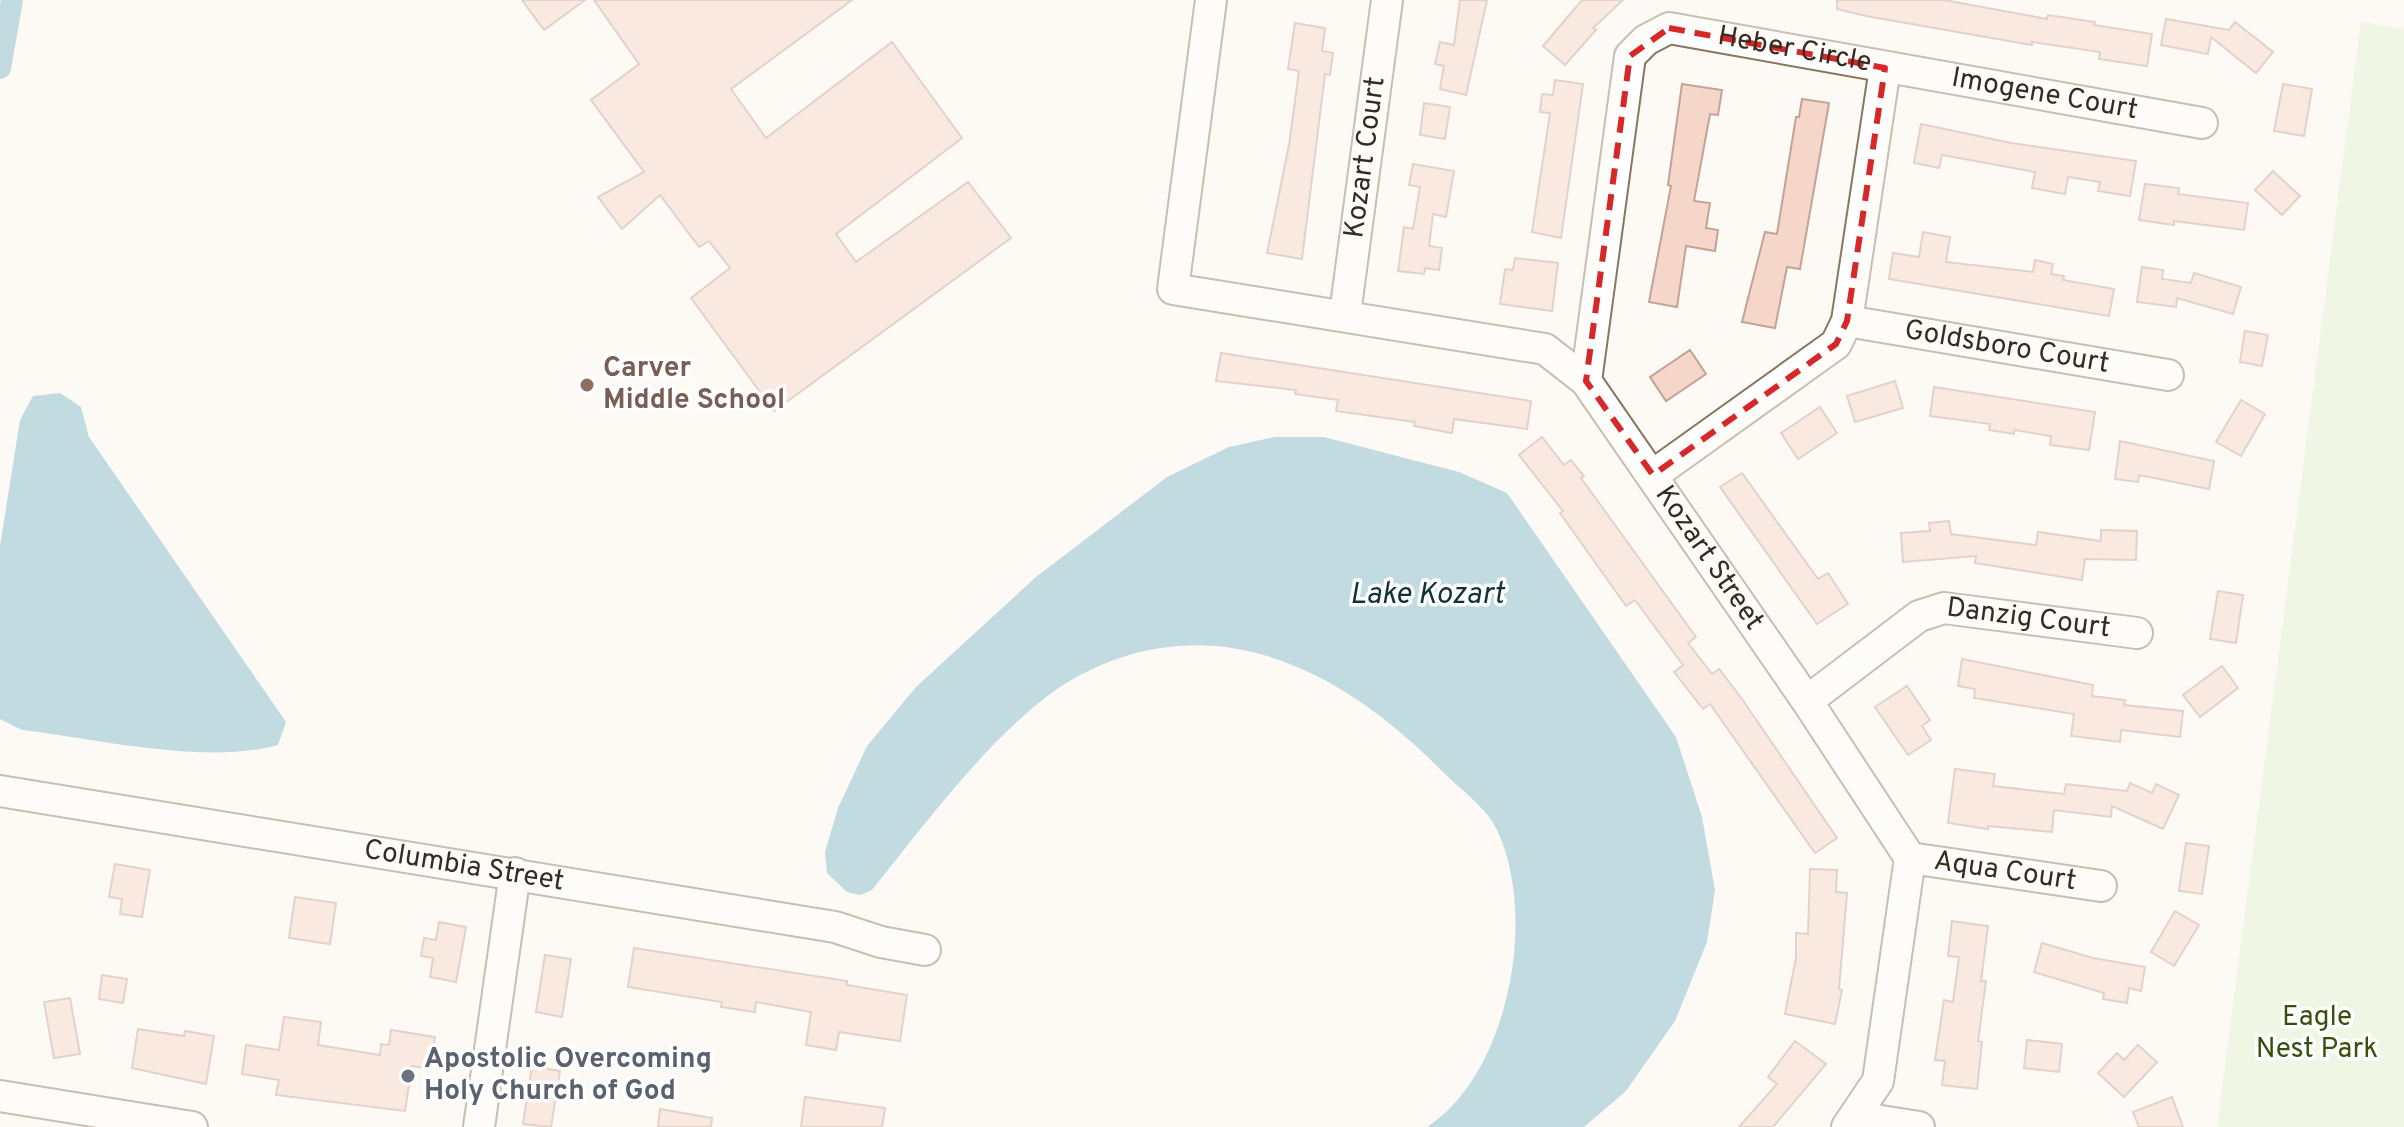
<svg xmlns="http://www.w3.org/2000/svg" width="2404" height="1127" font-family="Overpass,sans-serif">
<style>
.green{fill:#dff1d0}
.water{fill:#79b5ca}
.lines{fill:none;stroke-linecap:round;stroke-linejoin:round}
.canal{stroke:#79b5ca;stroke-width:22}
.building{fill:#f7d6ca;stroke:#c2a397;stroke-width:2}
.minor-casing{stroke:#88765f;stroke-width:34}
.minor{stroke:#fff;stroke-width:30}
.marked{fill:none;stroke:#d62828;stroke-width:6;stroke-dasharray:16 10;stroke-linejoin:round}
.education-dot{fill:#8d6e63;stroke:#fff;stroke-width:3}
.worship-dot{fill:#6b7280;stroke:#fff;stroke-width:3}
.labels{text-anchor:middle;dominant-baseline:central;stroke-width:7;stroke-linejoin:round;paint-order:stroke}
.street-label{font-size:28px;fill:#342c22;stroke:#fff}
.education-label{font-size:28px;font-weight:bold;fill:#785e54;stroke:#fff;text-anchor:start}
.park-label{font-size:28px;fill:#35520d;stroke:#fff}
.worship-label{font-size:28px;font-weight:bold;fill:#5b616d;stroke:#fff;text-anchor:start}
.water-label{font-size:30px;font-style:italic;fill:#13313b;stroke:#fff}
</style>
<rect width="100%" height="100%" fill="#fdf9f4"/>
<path class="green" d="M 2361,22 L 2404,29 L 2404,1127 L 2217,1127 Z"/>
<g class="water">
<path d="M 60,393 L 81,407 L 89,437 L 286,722 L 278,745 C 206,765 97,739 22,730 L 0,719 L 0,546 L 20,420 L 33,396 Z"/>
<path d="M 1274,437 L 1324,437 L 1459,472 L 1507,493 L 1676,737 L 1702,817 L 1715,890 L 1707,942 L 1675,1021 L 1626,1091 L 1584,1127 L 1427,1127 C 1509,1074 1538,916 1497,830 C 1488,809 1460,789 1444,773 C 1345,672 1220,604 1082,674 C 1007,712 926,823 872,890 L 860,895 L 847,892 L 827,873 L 825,852 L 838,808 L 867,746 L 916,687 L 1036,577 L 1167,477 L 1229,447 Z"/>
</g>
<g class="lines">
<path class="canal" d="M 0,68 L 12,0"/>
</g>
<g class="building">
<path d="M 522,0 L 585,0 L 544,30 Z"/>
<path d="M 594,0 L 852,0 L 731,89 L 766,138 L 892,42 L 962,138 L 836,234 L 856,262 L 968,182 L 1011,238 L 774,411 L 691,298 L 730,268 L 709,241 L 699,247 L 660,195 L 622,229 L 598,197 L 644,172 L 591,100 L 639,64 Z"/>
<path d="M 1460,0 L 1487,0 L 1466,95 L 1440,89 L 1444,66 L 1435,64 L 1440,42 L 1454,45 Z"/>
<path d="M 1582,0 L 1623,0 L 1593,28 L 1596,30 L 1565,65 L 1543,46 Z"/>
<path d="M 1837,0 L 1944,0 L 2047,19 L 2048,15 L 2095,22 L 2094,25 L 2152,34 L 2147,66 L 2099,59 L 2100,52 L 2032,42 L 2032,45 L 1866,16 L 1837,9 Z"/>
<path d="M 2166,19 L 2229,30 L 2235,22 L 2273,52 L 2256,73 L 2211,37 L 2208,54 L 2161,45 Z"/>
<path d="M 1295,23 L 1325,28 L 1322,51 L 1333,53 L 1330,75 L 1325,74 L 1302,259 L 1267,253 L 1289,145 L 1299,71 L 1288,69 Z"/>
<path d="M 1555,80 L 1583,84 L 1561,238 L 1532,232 L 1550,113 L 1540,112 L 1542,94 L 1553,95 Z"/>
<path d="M 1682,84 L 1722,90 L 1718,115 L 1710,114 L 1694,201 L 1710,203 L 1706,228 L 1718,230 L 1715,251 L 1686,246 L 1677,307 L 1649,302 L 1671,186 L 1668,185 Z"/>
<path d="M 2283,84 L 2312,89 L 2304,136 L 2274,131 Z"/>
<path d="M 1802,99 L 1829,103 L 1800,269 L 1787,267 L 1775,328 L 1742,322 L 1765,232 L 1777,234 L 1796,117 L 1799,117 Z"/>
<path d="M 1424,103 L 1450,107 L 1445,139 L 1420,135 Z"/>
<path d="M 1921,124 L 2011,143 L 2136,161 L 2130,196 L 2098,191 L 2100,182 L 2068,177 L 2065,194 L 2032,188 L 2035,172 L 1942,155 L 1939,168 L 1914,163 Z"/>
<path d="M 1413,164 L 1454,171 L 1446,217 L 1433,214 L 1429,246 L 1442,248 L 1439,270 L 1425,268 L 1424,274 L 1398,271 L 1404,227 L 1413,229 L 1420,187 L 1409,185 Z"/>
<path d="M 2273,171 L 2300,196 L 2282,215 L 2255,190 Z"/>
<path d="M 2145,184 L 2179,188 L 2178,194 L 2248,203 L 2244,230 L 2174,221 L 2174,225 L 2139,220 Z"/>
<path d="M 1923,232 L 1950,237 L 1946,262 L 2033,272 L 2035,260 L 2053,264 L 2051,274 L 2064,276 L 2063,280 L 2114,289 L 2109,316 L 1889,279 L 1893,253 L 1919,257 Z"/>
<path d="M 1515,258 L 1558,263 L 1552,311 L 1500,304 L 1505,269 L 1513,270 Z"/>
<path d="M 2142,267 L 2163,270 L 2162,279 L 2191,283 L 2194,273 L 2241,287 L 2233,314 L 2177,298 L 2176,307 L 2137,302 Z"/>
<path d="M 2245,331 L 2268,335 L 2262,366 L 2240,362 Z"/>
<path d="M 1690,350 L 1706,374 L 1666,401 L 1650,377 Z"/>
<path d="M 1221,353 L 1531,401 L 1527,429 L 1454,419 L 1452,433 L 1414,426 L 1415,422 L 1336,411 L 1338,400 L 1295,394 L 1296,390 L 1216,381 Z"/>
<path d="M 1895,381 L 1903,408 L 1855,422 L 1847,396 Z"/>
<path d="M 1934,387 L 2095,412 L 2089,450 L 2050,445 L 2051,436 L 2014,430 L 2014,434 L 1989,430 L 1990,424 L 1930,416 Z"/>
<path d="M 2241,400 L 2265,414 L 2241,456 L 2216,442 Z"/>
<path d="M 1820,407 L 1837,433 L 1798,459 L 1781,433 Z"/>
<path d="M 1542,437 L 1564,465 L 1571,460 L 1584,476 L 1581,478 L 1696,637 L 1688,643 L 1712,674 L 1719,669 L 1742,699 L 1837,838 L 1815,853 L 1710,704 L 1703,709 L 1674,672 L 1683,665 L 1635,600 L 1626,606 L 1560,513 L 1563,511 L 1519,455 Z"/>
<path d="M 2120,441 L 2214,461 L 2209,489 L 2139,475 L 2138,482 L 2115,479 Z"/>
<path d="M 1742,473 L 1818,579 L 1828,573 L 1848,604 L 1817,624 L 1720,487 Z"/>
<path d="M 1949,521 L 1951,534 L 2036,545 L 2038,532 L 2101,541 L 2101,530 L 2137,531 L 2136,560 L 2085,559 L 2082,580 L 1975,563 L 1976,556 L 1903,562 L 1901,533 L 1930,531 L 1929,523 Z"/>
<path d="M 2218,591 L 2243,595 L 2236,643 L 2210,639 Z"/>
<path d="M 1962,659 L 2093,685 L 2092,696 L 2125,700 L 2124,705 L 2183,711 L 2180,737 L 2121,730 L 2120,742 L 2071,736 L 2074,714 L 1974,698 L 1975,689 L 1958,686 Z"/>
<path d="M 2222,666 L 2238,688 L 2200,717 L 2183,695 Z"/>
<path d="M 1907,686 L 1930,720 L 1922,726 L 1931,740 L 1908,755 L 1875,707 Z"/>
<path d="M 1955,769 L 1995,774 L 1993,786 L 2064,794 L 2066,784 L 2127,791 L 2130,783 L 2152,793 L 2156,784 L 2179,795 L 2163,829 L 2112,806 L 2111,817 L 2054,810 L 2052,832 L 1988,826 L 1988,829 L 1948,823 Z"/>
<path d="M 2186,843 L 2209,846 L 2202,894 L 2179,891 Z"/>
<path d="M 115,864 L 150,870 L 142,917 L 120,914 L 122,899 L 109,897 Z"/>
<path d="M 1810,869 L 1837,870 L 1836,892 L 1847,893 L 1839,989 L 1842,990 L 1835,1024 L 1785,1014 L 1796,958 L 1796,933 L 1808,934 Z"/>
<path d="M 295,897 L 336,903 L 330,944 L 289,938 Z"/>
<path d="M 2175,911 L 2199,925 L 2174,966 L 2151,952 Z"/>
<path d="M 1952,921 L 1988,926 L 1981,981 L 1986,981 L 1978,1041 L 1982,1042 L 1977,1089 L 1942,1085 L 1945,1061 L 1935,1060 L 1944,1000 L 1953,1002 L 1959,957 L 1948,956 Z"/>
<path d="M 439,922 L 466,927 L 456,982 L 430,977 L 433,958 L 421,956 L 424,938 L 436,940 Z"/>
<path d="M 2042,943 L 2093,958 L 2145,967 L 2141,991 L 2129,988 L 2127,1003 L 2103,999 L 2104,993 L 2034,972 Z"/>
<path d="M 634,948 L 847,981 L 847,985 L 907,995 L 900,1041 L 839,1032 L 836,1050 L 806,1045 L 811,1012 L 756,1002 L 755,1012 L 721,1007 L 722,1002 L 628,987 Z"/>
<path d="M 545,955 L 571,959 L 562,1017 L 536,1012 Z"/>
<path d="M 102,975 L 127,979 L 123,1003 L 99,999 Z"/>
<path d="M 70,998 L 80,1054 L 54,1058 L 44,1002 Z"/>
<path d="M 284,1017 L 321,1022 L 318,1045 L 380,1055 L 381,1044 L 389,1045 L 391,1030 L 435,1037 L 430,1069 L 412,1066 L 405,1111 L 276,1095 L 279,1080 L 242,1074 L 246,1045 L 279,1050 Z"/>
<path d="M 138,1029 L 184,1036 L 185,1031 L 214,1036 L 206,1084 L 132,1068 Z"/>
<path d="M 2027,1040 L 2062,1044 L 2059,1072 L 2024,1068 Z"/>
<path d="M 1795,1041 L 1826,1064 L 1773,1127 L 1739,1127 L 1777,1084 L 1768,1077 Z"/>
<path d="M 2138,1045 L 2157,1062 L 2124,1097 L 2098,1073 L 2117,1053 L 2124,1060 Z"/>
<path d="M 532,1066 L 560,1071 L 551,1127 L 523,1124 Z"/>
<path d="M 805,1097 L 885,1108 L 882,1127 L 801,1127 Z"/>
<path d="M 2172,1097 L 2183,1127 L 2139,1127 L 2133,1112 Z"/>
<path d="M 660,1109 L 712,1118 L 711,1127 L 658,1127 Z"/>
</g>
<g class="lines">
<defs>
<g id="minor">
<path id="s1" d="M 1211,0 L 1173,289 L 1545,349 L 1586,381 L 1807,701 L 1910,858 L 1878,1081 L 1847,1127"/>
<path id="s2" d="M 1345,314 L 1387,0"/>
<path id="s3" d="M 1847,321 L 2168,375"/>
<path id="s4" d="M 1586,381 L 1630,56 L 1646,40 L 1669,28 L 2202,123"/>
<path d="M 1653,475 L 1836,344 L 1847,321 L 1885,68"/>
<path id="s5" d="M 1807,701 L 1919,616 L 1944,608 L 2137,633"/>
<path id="s6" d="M 0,791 L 835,927 L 881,942 L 925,950"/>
<path id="s7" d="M 1910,858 L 2101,886"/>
<path d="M 0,1096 L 192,1127"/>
<path d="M 1856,1117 L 1919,1127"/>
<path d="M 479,1127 L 515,873"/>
</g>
</defs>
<use href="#minor" class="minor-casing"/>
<use href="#minor" class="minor"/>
</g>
<path d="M0 0H2404V1127H0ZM 1669,28 L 1885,68 L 1847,321 L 1836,344 L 1653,475 L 1586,381 L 1630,56 Z" fill="#fdf9f4" fill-opacity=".55" fill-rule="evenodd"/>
<path class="marked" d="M 1669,28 L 1885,68 L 1847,321 L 1836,344 L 1653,475 L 1586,381 L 1630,56 Z"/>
<circle class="education-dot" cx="587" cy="385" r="8"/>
<circle class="worship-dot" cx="408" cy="1076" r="8"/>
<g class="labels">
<g class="street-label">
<text stroke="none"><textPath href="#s4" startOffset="504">Heber Circle</textPath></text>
<text stroke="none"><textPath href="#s4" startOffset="758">Imogene Court</textPath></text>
<text stroke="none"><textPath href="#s2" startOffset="158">Kozart Court</textPath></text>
<text stroke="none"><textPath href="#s3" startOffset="162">Goldsboro Court</textPath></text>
<text stroke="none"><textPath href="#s1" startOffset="936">Kozart Street</textPath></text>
<text stroke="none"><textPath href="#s5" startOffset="252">Danzig Court</textPath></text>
<text stroke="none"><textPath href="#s6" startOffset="470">Columbia Street</textPath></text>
<text stroke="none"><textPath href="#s7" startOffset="96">Aqua Court</textPath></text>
</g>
<g class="education-label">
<text x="603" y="369">Carver<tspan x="603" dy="32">Middle School</tspan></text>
</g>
<g class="park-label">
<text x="2317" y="1018">Eagle<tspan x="2317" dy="32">Nest Park</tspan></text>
</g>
<g class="worship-label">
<text x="424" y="1060">Apostolic Overcoming<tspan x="424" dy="32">Holy Church of God</tspan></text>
</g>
<g class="water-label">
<text x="1427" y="595">Lake Kozart</text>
</g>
</g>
</svg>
